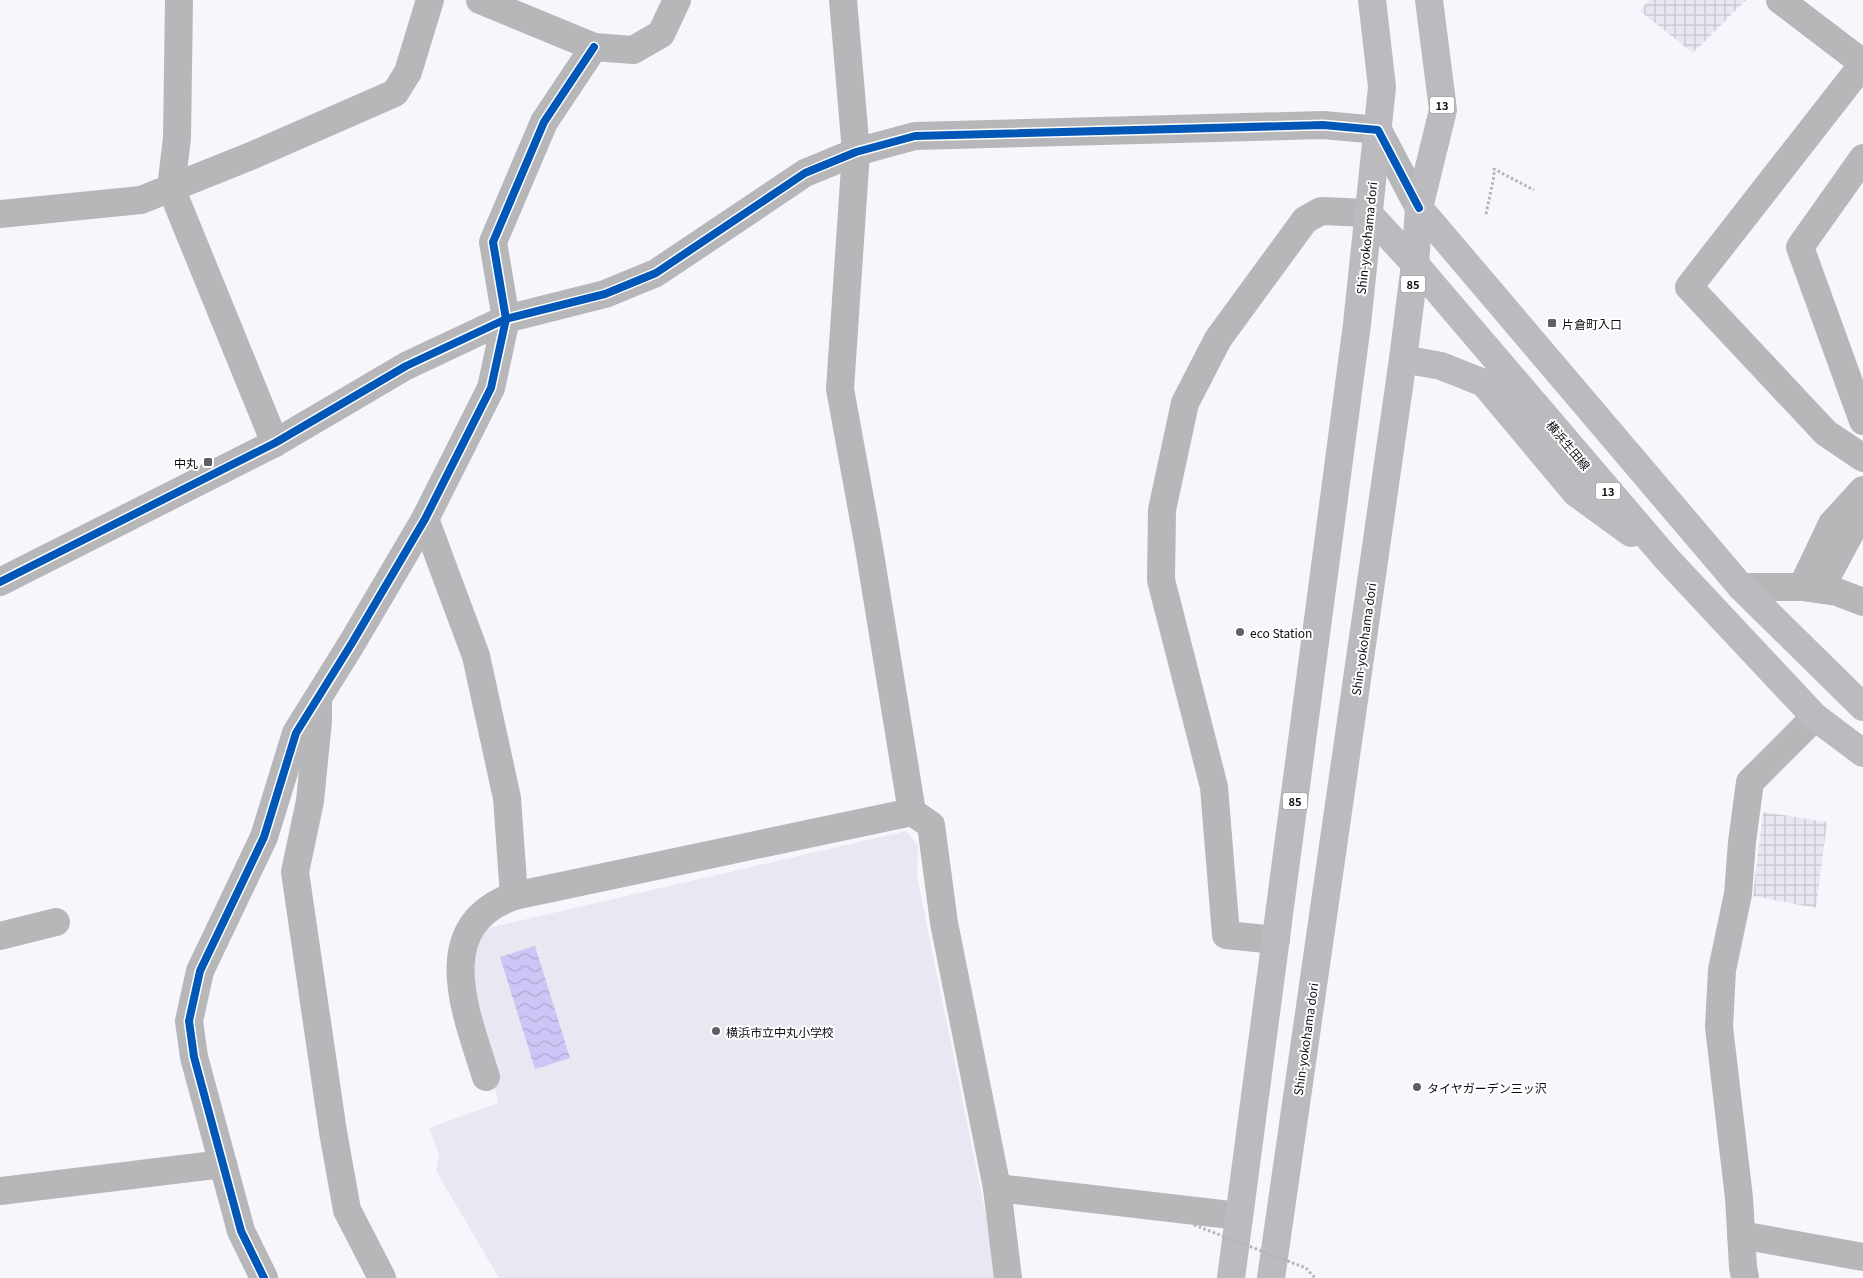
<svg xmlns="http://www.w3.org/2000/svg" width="1863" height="1278" font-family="Georgia,'Noto Sans JP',serif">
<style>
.built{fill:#e9e7f2}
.industrial{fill:url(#industrial-grid)}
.water{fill:url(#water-waves)}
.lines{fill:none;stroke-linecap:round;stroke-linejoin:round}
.path{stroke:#b4b4b6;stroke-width:3;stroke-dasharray:2.5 2.5;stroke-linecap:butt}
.minor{stroke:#b7b7ba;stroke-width:28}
.major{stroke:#bbbabe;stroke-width:28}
.path-bridge{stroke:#b4b4b6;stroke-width:3;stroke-dasharray:2.5 2.5;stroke-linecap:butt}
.cycleway-casing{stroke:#fff;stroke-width:11}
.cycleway{stroke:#0057b8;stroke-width:8}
.poi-dot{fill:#5f5e64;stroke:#fff;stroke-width:2}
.labels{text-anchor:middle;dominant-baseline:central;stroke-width:4;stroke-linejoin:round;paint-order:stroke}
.shield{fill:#fff;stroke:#565559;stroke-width:1}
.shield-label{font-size:11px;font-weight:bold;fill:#0d0c12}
.street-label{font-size:12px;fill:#0d0c12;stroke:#fff}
.poi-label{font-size:12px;fill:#0d0c12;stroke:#fff;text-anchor:start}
</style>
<defs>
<pattern id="industrial-grid" width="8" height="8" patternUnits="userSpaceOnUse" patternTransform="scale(1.25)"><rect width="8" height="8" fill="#e9e7f2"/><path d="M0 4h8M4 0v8" fill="none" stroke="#c7c5ce"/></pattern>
<pattern id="water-waves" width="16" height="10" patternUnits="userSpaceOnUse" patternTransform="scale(1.25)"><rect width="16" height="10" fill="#cec4f6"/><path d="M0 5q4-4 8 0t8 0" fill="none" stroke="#b0a7d2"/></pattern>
</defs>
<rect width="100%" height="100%" fill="#f7f6fc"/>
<path class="built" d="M 906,831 L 918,845 L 917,876 L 982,1196 L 998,1278 L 499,1278 L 436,1171 L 439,1154 L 429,1128 L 498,1103 L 466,959 L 480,930 Z"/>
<g class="industrial">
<path d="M 1649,0 L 1746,0 L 1693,53 L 1640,11 Z"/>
<path d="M 1763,812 L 1827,822 L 1816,908 L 1753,896 Z"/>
</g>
<path class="water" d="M 535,946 L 570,1058 L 535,1069 L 500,957 Z"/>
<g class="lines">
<g class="path">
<path d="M 1486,214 L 1494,176 L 1494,169 L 1534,190"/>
<path d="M 1306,1268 L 1315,1278"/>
</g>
<g class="minor">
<path d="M 179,0 L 177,138 L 171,188 L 275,443"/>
<path d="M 480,0 L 594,47 L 633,50 L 661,34 L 677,0"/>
<path d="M 843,0 L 856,152 L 840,389 L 869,548 L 912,812 L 931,825 L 944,923 L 997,1188"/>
<path d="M 1780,0 L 1863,63"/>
<path d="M 1863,64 L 1689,287 L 1826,433 L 1863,458"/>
<path d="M 1863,158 L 1800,247 L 1863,421"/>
<path d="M 0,214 L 141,200 L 251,156 L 395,93 L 408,72 L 430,0"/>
<path d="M 425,519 L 476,656 L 507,798 L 514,896 L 912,812"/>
<path d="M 0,582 L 275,443 L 406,366 L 506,319 L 605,294 L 656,273 L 805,173 L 856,152 L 915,136 L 1323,125 L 1378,130 L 1419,208"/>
<path d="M 1824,582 L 1854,526 L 1863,516"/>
<path d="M 1741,587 L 1802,587 L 1837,592 L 1863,602"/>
<path d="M 1802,587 L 1832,524 L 1863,490"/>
<path d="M 318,699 L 318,721 L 310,801 L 295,872 L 333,1132 L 347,1210 L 382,1278"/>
<path d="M 0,936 L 56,922"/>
<path d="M 1276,940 L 1226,935 L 1214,787 L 1161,580 L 1162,510 L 1185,403 L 1218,339 L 1305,220 L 1321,211 L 1368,213"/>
<path d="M 486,1077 C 467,1015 428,927 514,896"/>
<path d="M 0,1191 L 223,1164"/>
<path d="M 1741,1235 L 1863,1257"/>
<path d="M 264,1278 L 241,1231 L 194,1057 L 189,1021 L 200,971 L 264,837 L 296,733 L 352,643 L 425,519 L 491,388 L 506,319 L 493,242 L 544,122 L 594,47"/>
<path d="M 1008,1278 L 997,1188 L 1239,1216"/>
<path d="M 1745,1278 L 1743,1267 L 1739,1198 L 1719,1027 L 1722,970 L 1738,894 L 1742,842 L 1750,782 L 1815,717"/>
</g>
<g class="major">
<path d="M 1419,208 L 1741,587 L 1863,707"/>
<path d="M 1368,213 L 1415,264 L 1666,558 L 1815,717 L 1863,753"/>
<path d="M 1403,359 L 1441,366 L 1484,383 L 1576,493 L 1631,533"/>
<path d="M 1231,1278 L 1357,324 L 1382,87 L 1372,0"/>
<path d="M 1271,1278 L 1403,359 L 1415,264 L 1419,208 L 1443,110 L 1429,0"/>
</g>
<path class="path-bridge" d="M 1194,1225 L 1306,1268"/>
<defs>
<g id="cycleway">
<path d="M 0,582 L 275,443 L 406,366 L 506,319 L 605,294 L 656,273 L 805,173 L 856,152 L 915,136 L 1323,125 L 1378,130 L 1419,208"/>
<path d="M 264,1278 L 241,1231 L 194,1057 L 189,1021 L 200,971 L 264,837 L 296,733 L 352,643 L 425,519 L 491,388 L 506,319 L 493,242 L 544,122 L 594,47"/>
</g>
</defs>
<use href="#cycleway" class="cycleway-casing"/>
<use href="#cycleway" class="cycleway"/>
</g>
<g class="poi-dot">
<rect x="1547" y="318" width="10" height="10" rx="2.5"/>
<rect x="203" y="457" width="10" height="10" rx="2.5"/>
<circle cx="1240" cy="632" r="5"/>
<circle cx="716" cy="1031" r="5"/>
<circle cx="1417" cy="1087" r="5"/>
</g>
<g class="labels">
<g class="shield">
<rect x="1429.5" y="96.5" width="25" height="17" rx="4"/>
<rect x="1400.5" y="275.5" width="25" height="17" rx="4"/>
<rect x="1595.5" y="482.5" width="25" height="17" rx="4"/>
<rect x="1282.5" y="792.5" width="25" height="17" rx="4"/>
</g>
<g class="shield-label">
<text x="1442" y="105">13</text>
<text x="1413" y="284">85</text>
<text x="1608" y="491">13</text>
<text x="1295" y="801">85</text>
</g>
<g class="street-label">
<text transform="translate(1366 238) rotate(-84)">Shin-yokohama dori</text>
<text transform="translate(1569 445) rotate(50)">横浜生田線</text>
<text transform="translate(1363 639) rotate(-82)">Shin-yokohama dori</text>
<text transform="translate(1305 1039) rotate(-82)">Shin-yokohama dori</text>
</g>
<g class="poi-label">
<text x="1562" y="323">片倉町入口</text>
<text x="198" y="462" text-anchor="end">中丸</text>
<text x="1250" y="632">eco Station</text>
<text x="726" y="1031">横浜市立中丸小学校</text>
<text x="1427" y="1087">タイヤガーデン三ッ沢</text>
</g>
</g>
</svg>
